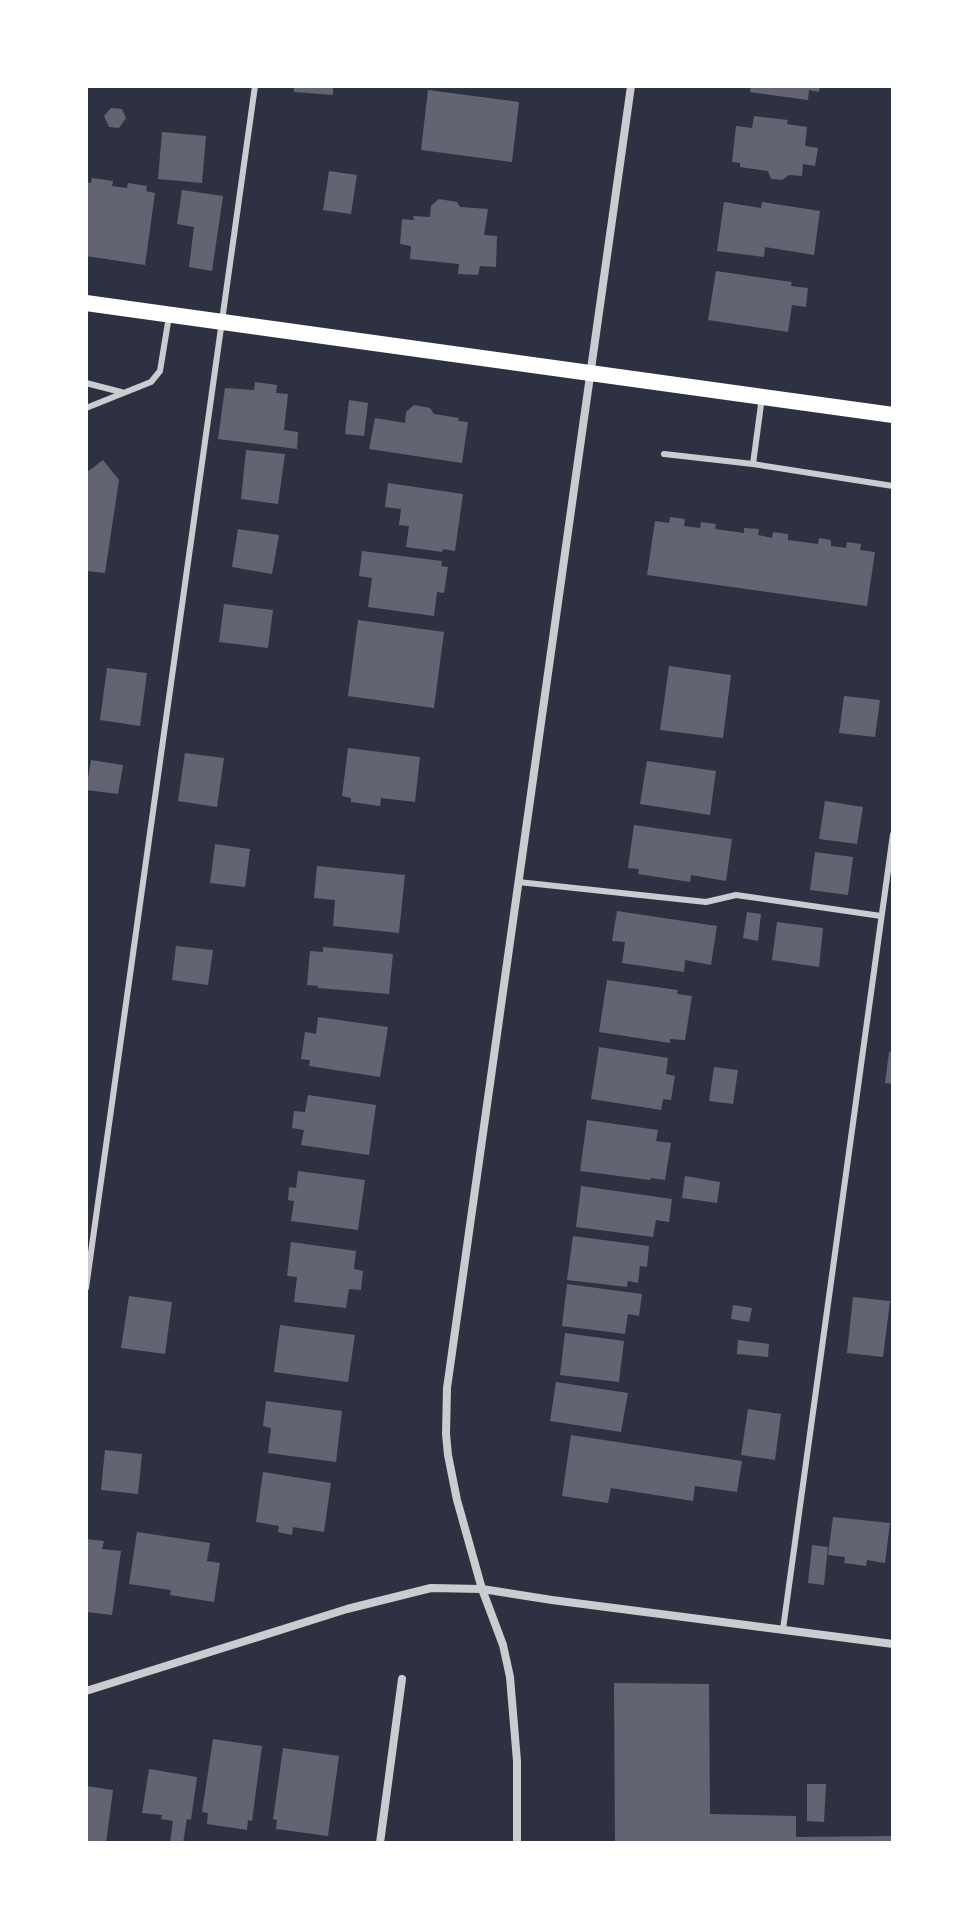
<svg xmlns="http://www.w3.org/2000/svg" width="979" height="1929" font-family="Manrope,sans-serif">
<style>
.building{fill:#626471}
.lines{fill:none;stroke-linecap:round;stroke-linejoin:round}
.service{stroke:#caccd0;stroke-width:6}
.minor{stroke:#caccd0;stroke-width:8}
.secondary{stroke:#fff;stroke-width:16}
</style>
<rect width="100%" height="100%" fill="#2d3142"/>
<g class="building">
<path d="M 294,86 L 333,86 L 333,95 L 294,92 Z"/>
<path d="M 751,86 L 820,86 L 819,92 L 809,90 L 808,100 L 750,92 Z"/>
<path d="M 428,90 L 519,102 L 512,162 L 421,150 Z"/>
<path d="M 111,108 L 122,109 L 126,118 L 119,128 L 109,127 L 104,116 Z"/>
<path d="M 754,116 L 788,120 L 787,124 L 807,127 L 805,146 L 818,148 L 815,166 L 803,164 L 802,176 L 789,175 L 782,180 L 771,179 L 768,171 L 740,167 L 740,163 L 732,162 L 736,126 L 752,128 Z"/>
<path d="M 162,132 L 206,136 L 202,183 L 158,179 Z"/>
<path d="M 329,171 L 357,175 L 351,214 L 323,210 Z"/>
<path d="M 92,178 L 113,181 L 112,186 L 127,188 L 128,183 L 147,186 L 146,191 L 155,193 L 145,265 L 86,256 L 86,182 L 91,183 Z"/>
<path d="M 182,190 L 223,196 L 212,271 L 189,267 L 194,227 L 177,224 Z"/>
<path d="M 439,199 L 457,202 L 460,207 L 488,209 L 484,235 L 497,236 L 496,267 L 480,266 L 478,275 L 458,274 L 459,264 L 410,259 L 411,246 L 400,244 L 402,219 L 414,220 L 413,216 L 430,217 L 431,206 Z"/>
<path d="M 724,202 L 761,208 L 762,202 L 820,211 L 814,255 L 765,247 L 764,257 L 717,251 Z"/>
<path d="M 716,271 L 792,282 L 791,286 L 808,288 L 806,307 L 792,305 L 788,332 L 708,320 Z"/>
<path d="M 255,382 L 277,385 L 276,393 L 288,394 L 284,430 L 298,432 L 297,449 L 218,439 L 225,388 L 254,390 Z"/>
<path d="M 349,400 L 368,403 L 364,436 L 345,434 Z"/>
<path d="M 414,405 L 430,408 L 434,414 L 459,418 L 458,421 L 468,422 L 462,463 L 369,449 L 375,418 L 405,423 L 406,412 Z"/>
<path d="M 246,450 L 285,454 L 278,504 L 241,499 Z"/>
<path d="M 103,460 L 119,480 L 105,573 L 86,571 L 86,473 Z"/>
<path d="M 388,483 L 463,494 L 455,551 L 443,549 L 442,552 L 406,547 L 409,526 L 399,525 L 401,509 L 385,507 Z"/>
<path d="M 670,517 L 685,519 L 684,526 L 700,528 L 701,522 L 716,524 L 715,529 L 744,533 L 744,528 L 759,529 L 758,535 L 772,538 L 773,532 L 788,534 L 788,540 L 818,544 L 819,538 L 831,540 L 831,546 L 846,548 L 847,542 L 861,544 L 860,550 L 875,552 L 867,606 L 647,575 L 655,521 L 669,523 Z"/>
<path d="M 238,529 L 279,535 L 272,574 L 232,567 Z"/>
<path d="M 362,551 L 442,561 L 441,566 L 448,567 L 444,593 L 437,592 L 434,616 L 368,607 L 372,578 L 359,576 Z"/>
<path d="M 224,604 L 273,610 L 268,648 L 219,642 Z"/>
<path d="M 358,620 L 444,632 L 434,708 L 348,696 Z"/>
<path d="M 669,666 L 731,675 L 723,738 L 660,730 Z"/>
<path d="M 107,668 L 147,673 L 140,726 L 100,720 Z"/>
<path d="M 844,696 L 880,700 L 875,737 L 839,733 Z"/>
<path d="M 348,748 L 420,757 L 415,802 L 381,798 L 380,806 L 351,802 L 351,798 L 342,796 Z"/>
<path d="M 185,753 L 224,758 L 217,807 L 178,801 Z"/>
<path d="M 91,760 L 123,765 L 118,794 L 86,790 Z"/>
<path d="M 647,761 L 716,771 L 710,815 L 640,804 Z"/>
<path d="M 825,801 L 863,807 L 857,844 L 819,839 Z"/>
<path d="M 634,825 L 732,839 L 726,881 L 691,875 L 690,882 L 638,874 L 639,869 L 628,868 Z"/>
<path d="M 215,844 L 250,849 L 245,887 L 210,883 Z"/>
<path d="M 815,852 L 853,857 L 848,895 L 810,890 Z"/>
<path d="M 317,866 L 405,875 L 399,933 L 333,926 L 335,900 L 314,898 Z"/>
<path d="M 617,911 L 717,926 L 711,965 L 685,960 L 684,972 L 622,963 L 625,942 L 612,941 Z"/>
<path d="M 747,912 L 761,914 L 758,941 L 743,938 Z"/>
<path d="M 777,922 L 823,928 L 819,967 L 772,960 Z"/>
<path d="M 176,946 L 213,950 L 208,985 L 172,980 Z"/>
<path d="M 323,947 L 393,954 L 389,994 L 318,988 L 318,986 L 307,985 L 310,951 L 323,952 Z"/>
<path d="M 607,980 L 678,990 L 677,994 L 692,996 L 685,1040 L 670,1039 L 670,1043 L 599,1032 Z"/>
<path d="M 318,1017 L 388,1027 L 380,1077 L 309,1066 L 310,1060 L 301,1059 L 305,1032 L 316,1034 Z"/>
<path d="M 599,1047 L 668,1058 L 666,1074 L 675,1076 L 671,1100 L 663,1099 L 661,1110 L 591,1099 Z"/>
<path d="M 889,1052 L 893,1052 L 893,1084 L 885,1083 Z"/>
<path d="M 714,1067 L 738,1070 L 733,1104 L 709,1101 Z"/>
<path d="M 308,1095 L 376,1105 L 369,1155 L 301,1145 L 304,1130 L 292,1128 L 294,1111 L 305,1112 Z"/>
<path d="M 587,1120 L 658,1130 L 656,1141 L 671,1143 L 665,1180 L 651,1178 L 650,1180 L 580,1171 Z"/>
<path d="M 298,1171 L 365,1180 L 358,1230 L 291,1221 L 294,1201 L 288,1200 L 289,1187 L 296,1188 Z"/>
<path d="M 685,1176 L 720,1182 L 717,1203 L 682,1198 Z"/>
<path d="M 581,1186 L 672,1199 L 669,1222 L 656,1220 L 653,1237 L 576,1227 Z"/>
<path d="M 573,1236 L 649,1246 L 647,1267 L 640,1266 L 638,1283 L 628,1281 L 627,1287 L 567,1280 Z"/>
<path d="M 291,1242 L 356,1251 L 354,1269 L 363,1271 L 361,1290 L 349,1289 L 346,1308 L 294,1302 L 297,1277 L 287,1276 Z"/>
<path d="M 567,1284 L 642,1294 L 639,1316 L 628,1314 L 625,1334 L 562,1326 Z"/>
<path d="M 129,1296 L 172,1302 L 165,1354 L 121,1348 Z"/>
<path d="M 853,1297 L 890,1301 L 883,1357 L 847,1353 Z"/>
<path d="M 733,1305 L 752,1308 L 749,1322 L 731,1319 Z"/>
<path d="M 280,1325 L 355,1335 L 348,1382 L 274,1372 Z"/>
<path d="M 565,1333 L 624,1341 L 619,1382 L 560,1375 Z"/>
<path d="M 738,1340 L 769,1344 L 768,1357 L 737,1354 Z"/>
<path d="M 556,1382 L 628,1393 L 621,1432 L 550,1421 Z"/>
<path d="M 266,1401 L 342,1411 L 336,1462 L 268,1453 L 271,1428 L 263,1426 Z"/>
<path d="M 748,1409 L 781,1414 L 775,1460 L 741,1455 Z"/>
<path d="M 571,1435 L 742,1461 L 737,1492 L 695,1486 L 693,1501 L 611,1488 L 608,1503 L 562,1496 Z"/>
<path d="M 105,1450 L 142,1454 L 138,1494 L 101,1490 Z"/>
<path d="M 263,1472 L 331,1483 L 324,1532 L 293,1527 L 292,1535 L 278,1532 L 279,1526 L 256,1522 Z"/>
<path d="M 833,1517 L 890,1523 L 885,1563 L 867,1560 L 866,1566 L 844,1563 L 845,1557 L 828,1555 Z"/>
<path d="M 137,1532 L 210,1543 L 207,1561 L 220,1563 L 214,1602 L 170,1595 L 171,1590 L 129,1584 Z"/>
<path d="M 86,1539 L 104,1541 L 102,1549 L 121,1551 L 112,1615 L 86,1612 Z"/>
<path d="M 812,1545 L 828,1547 L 824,1585 L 808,1583 Z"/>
<path d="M 614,1683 L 709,1684 L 710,1814 L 796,1816 L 796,1837 L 893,1836 L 893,1843 L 615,1843 Z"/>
<path d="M 213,1739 L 262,1746 L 252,1821 L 248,1820 L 247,1830 L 207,1824 L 208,1813 L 202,1812 Z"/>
<path d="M 283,1748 L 339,1756 L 328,1836 L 276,1829 L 277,1820 L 273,1819 Z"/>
<path d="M 149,1769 L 197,1777 L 191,1820 L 187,1819 L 183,1843 L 170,1843 L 173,1821 L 161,1819 L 162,1815 L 142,1813 Z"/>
<path d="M 807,1784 L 826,1784 L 824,1822 L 807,1821 Z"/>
<path d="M 86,1786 L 113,1790 L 106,1843 L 86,1843 Z"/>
</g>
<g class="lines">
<g class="service">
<path d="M 86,383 L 121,392"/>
<path d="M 86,408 L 151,382 L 160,371 L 169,316"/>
<path d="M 664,454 L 753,464 L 762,397"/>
<path d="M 753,464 L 893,486"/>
<path d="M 518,882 L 706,902 L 736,895 L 881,916"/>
<path d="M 86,1288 L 255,86"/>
<path d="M 783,1629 L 893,834"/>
</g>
<g class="minor">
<path d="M 86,1691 L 347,1609 L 431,1588 L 482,1589 L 552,1600 L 893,1644"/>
<path d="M 380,1843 L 402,1679"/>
<path d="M 517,1843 L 517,1761 L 510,1677 L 503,1645 L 482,1589 L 457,1500 L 448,1455 L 446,1434 L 447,1388 L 631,86"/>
</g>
<path class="secondary" d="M 86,303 L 893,415"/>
</g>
<rect width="979" height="1929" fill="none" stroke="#ffffff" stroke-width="176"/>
</svg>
